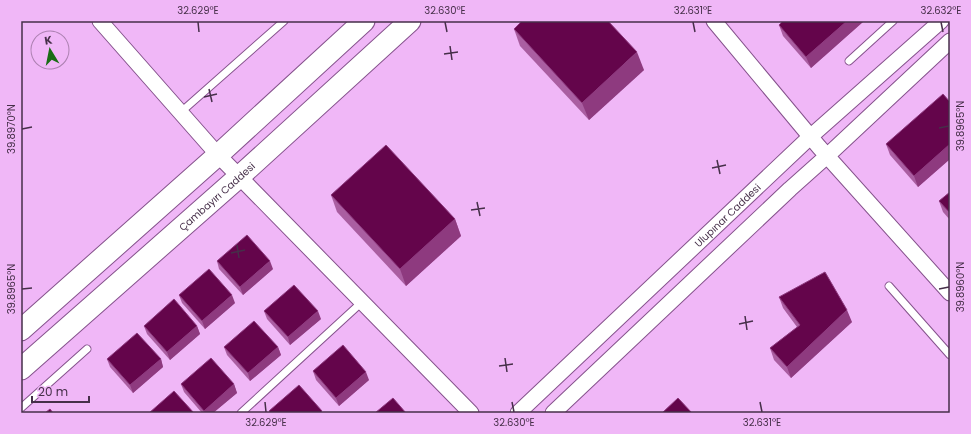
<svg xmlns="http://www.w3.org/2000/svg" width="971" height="434" font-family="Poppins,sans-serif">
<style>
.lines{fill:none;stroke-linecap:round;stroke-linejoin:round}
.lane-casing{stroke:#85528c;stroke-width:9}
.street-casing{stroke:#85528c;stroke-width:17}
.secondary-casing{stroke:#85528c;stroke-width:23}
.lane{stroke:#fff;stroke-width:7}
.street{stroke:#fff;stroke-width:15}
.secondary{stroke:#fff;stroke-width:21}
.wall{fill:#aa5ea1}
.shaded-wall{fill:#8e3a7f}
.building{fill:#64054b;stroke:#8e3a7f}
.ticks{fill:none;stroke:#462f49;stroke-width:1.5}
.labels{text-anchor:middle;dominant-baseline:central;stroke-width:4;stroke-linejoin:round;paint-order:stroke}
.street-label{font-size:10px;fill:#462f49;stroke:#f0b7f7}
.neatline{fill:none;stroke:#462f49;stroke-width:1.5}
.ticks-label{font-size:10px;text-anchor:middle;fill:#462f49}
</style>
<rect width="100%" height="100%" fill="#f0b7f7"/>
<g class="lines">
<defs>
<g id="lane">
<path d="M 849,61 L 893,21"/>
<path d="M 181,112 L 284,21"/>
<path d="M 889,286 L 950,355"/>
<path d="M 21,408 L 87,349"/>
<path d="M 241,413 L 362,302"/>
</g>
<g id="street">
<path d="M 100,21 L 218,155 L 471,413"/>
<path d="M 714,21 L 819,147 L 950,293"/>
<path id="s1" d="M 518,413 L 810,137 L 941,21"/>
<path d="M 553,413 L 790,189 L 827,156 L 950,41"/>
</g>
<g id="secondary">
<path d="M 21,330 L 218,155 L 364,21"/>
<path id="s2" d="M 21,369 L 240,176 L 410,21"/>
</g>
</defs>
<use href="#lane" class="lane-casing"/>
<use href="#street" class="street-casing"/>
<use href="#secondary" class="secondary-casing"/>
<use href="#lane" class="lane"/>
<use href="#street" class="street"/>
<use href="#secondary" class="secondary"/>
</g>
<g class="wall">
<path d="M 783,21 L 864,21 L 811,68 L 783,36 L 779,25 Z"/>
<path d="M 514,29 L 644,70 L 589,120 L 520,46 Z"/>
<path d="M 950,102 L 950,159 L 918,187 L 890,155 L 886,144 Z"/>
<path d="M 950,192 L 950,220 L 943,212 L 939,201 Z"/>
<path d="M 331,195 L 455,219 L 461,236 L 406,286 L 337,212 Z"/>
<path d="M 217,261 L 273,269 L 243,295 L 219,269 Z"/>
<path d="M 179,295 L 235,303 L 205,329 L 182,303 Z"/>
<path d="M 779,297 L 852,322 L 791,378 L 774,360 L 770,348 L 797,327 L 783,308 Z"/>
<path d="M 264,311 L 321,319 L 290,345 L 267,319 Z"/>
<path d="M 144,326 L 197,326 L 200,334 L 170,360 L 147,334 Z"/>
<path d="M 224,347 L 278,347 L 281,355 L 250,381 L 227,355 Z"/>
<path d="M 107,359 L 161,359 L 163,367 L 133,393 L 110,367 Z"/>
<path d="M 313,371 L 369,380 L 339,406 L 316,380 Z"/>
<path d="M 181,384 L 234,384 L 237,393 L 213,413 L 202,413 L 184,392 Z"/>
</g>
<g class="shaded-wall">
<path d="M 847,21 L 864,21 L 811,68 L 806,57 Z"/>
<path d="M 637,52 L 644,70 L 589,120 L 582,103 Z"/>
<path d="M 950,144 L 950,159 L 918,187 L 914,176 Z"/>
<path d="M 455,219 L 461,236 L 406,286 L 400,269 Z"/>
<path d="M 270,261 L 273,269 L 243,295 L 240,287 Z"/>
<path d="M 232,295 L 235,303 L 205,329 L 202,321 Z"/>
<path d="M 847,310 L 852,322 L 791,378 L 787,367 Z"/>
<path d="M 318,311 L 321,319 L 290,345 L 288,337 Z"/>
<path d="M 197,326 L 200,334 L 170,360 L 167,352 Z"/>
<path d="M 278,347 L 281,355 L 250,381 L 248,373 Z"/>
<path d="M 161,359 L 163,367 L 133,393 L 130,385 Z"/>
<path d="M 366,372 L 369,380 L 339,406 L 336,398 Z"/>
<path d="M 234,384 L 237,393 L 213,413 L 205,413 L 204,411 Z"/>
</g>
<g class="building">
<path d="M 522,21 L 608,21 L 637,52 L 582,103 L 514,29 Z"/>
<path d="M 783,21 L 847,21 L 806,57 L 779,25 Z"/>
<path d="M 943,94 L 950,102 L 950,144 L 914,176 L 886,144 Z"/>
<path d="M 386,145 L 455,219 L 400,269 L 331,195 Z"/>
<path d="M 950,192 L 950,213 L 939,201 Z"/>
<path d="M 247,235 L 270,261 L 240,287 L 217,261 Z"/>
<path d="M 209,269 L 232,295 L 202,321 L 179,295 Z"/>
<path d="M 825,272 L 847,310 L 787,367 L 770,348 L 800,325 L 779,297 Z"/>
<path d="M 294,285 L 318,311 L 288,337 L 264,311 Z"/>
<path d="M 174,299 L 197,326 L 167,352 L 144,326 Z"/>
<path d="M 254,321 L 278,347 L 248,373 L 224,347 Z"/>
<path d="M 137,333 L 161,359 L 130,385 L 107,359 Z"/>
<path d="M 343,345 L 366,372 L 336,398 L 313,371 Z"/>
<path d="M 211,358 L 234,384 L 204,411 L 181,384 Z"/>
<path d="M 299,385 L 322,411 L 320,413 L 271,413 L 269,411 Z"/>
<path d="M 174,391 L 194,413 L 149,413 Z"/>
<path d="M 393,398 L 406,413 L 375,413 Z"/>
<path d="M 678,398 L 692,413 L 662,413 Z"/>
<path d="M 50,409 L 53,413 L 45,413 Z"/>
</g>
<path class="ticks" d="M 198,22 L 199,32M 445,22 L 447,32M 693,22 L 695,32M 941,22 L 943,32M 450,46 L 452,60M 444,54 L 458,52M 209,89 L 212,102M 204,97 L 217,94M 939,128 L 949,126M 22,129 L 32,127M 717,160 L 720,174M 712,168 L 726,165M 477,202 L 480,216M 471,210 L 485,208M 237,245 L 239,258M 231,253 L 245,250M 22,289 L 32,288M 939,289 L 949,287M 745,316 L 747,330M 739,324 L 753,321M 505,358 L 507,372M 499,366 L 513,364M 265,402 L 266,412M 512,402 L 514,412M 760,402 L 762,412"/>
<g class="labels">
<g class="street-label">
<text stroke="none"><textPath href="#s2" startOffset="261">Çambayırı Caddesi</textPath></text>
<text stroke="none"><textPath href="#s1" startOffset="288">Ulupınar Caddesi</textPath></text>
</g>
</g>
<rect width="971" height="434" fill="none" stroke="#f0b7f7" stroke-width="44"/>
<g transform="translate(50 50) rotate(350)"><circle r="19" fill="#f0b7f7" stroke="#ac81b1"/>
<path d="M0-3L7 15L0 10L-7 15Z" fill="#196d15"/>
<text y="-6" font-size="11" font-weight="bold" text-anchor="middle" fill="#462f49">K</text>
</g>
<path d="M32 396v6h57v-6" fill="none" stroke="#462f49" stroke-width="2"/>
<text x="38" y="396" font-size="12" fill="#462f49" stroke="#f0b7f7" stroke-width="3" paint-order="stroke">20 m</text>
<rect x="22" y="22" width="927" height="390" class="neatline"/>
<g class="ticks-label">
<text x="198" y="14">32.629°E</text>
<text x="445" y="14">32.630°E</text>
<text x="693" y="14">32.631°E</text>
<text x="941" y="14">32.632°E</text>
<text transform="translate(960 126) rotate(-90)" y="4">39.8965°N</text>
<text transform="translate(11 129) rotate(-90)" y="4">39.8970°N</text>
<text transform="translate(960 287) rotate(-90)" y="4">39.8960°N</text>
<text transform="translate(11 289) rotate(-90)" y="4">39.8965°N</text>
<text x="266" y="426">32.629°E</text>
<text x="514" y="426">32.630°E</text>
<text x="762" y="426">32.631°E</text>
</g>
</svg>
